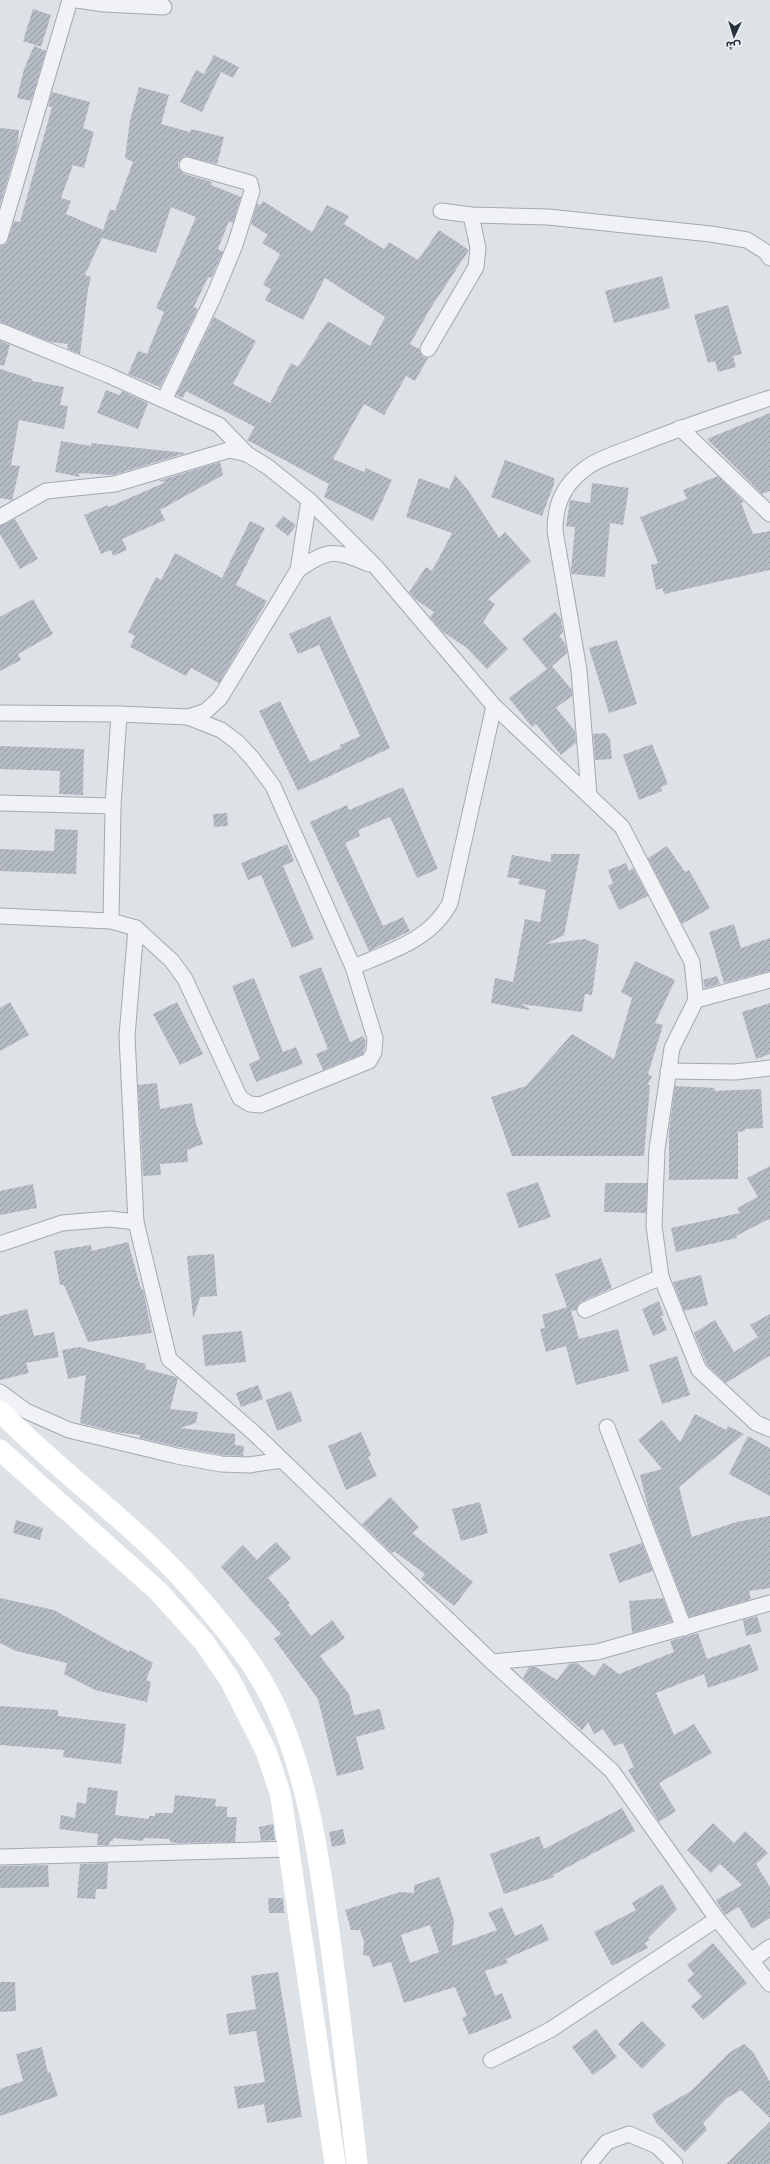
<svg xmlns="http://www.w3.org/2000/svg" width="770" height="2164" font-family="'Source Sans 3','Noto Sans Arabic',sans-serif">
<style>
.building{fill:url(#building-hatch);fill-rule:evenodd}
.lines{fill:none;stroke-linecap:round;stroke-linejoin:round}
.minor-casing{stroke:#a3a9b1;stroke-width:17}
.minor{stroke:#f0f2f5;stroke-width:15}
.secondary{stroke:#fff;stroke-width:21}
</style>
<defs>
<pattern id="building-hatch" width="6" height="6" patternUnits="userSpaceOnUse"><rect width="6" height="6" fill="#b5bbc4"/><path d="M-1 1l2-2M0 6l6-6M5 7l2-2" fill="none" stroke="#9398a0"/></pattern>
</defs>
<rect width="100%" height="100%" fill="#dde2e7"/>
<g class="building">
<path d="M 33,9 L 51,15 L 41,47 L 23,41 Z"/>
<path d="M 34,46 L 46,51 L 31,101 L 17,98 L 24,69 Z"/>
<path d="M 214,55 L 239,67 L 233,78 L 221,72 L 202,112 L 180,102 L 196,70 L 204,74 Z"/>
<path d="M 139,87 L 169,95 L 161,124 L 190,132 L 191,129 L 224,137 L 217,164 L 185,156 L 178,162 L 178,168 L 184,174 L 212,182 L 211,185 L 241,197 L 233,223 L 229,221 L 218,249 L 223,252 L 211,278 L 208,277 L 194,307 L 198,309 L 160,387 L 128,374 L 138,351 L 147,354 L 164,312 L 156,308 L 196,217 L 171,207 L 156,253 L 102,238 L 85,275 L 91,277 L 88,289 L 80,354 L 67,349 L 68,344 L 50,342 L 0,322 L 0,246 L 6,244 L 8,240 L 14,221 L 20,222 L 52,107 L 48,106 L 52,92 L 90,102 L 83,128 L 94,132 L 84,168 L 73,165 L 61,198 L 71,201 L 66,214 L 103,230 L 110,209 L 115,211 L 133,162 L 125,158 L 130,120 Z"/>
<path d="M 0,128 L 19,130 L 17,148 L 0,205 Z"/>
<path d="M 263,201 L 312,232 L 327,205 L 349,216 L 344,224 L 384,249 L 389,242 L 418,260 L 439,230 L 469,250 L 430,309 L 410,344 L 419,349 L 423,357 L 428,358 L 415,381 L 406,376 L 384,415 L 364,404 L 333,459 L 364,472 L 366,468 L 392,480 L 373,521 L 324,497 L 329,484 L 247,440 L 255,427 L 186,391 L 183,398 L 176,395 L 214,317 L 256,341 L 233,384 L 270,403 L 291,363 L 298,367 L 328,321 L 370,346 L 385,317 L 325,278 L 303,320 L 265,300 L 271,289 L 263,285 L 280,254 L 262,243 L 268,235 L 251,224 L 257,204 L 260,205 Z"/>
<path d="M 662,276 L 670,308 L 614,323 L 605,291 Z"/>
<path d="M 728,305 L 742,354 L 733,356 L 736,367 L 718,372 L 715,361 L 708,363 L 694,315 Z"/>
<path d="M 0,341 L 10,345 L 4,366 L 0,365 Z"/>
<path d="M 0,369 L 32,379 L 32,381 L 64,387 L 60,405 L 68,406 L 64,429 L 19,420 L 11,465 L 20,466 L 12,500 L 0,498 Z"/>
<path d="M 106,390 L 120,395 L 122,391 L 148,403 L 138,429 L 97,413 Z"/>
<path d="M 770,413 L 770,491 L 762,494 L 707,439 Z"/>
<path d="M 61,441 L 91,446 L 91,443 L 186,453 L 113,475 L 78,473 L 80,477 L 55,472 Z"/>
<path d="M 505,460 L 554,478 L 554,484 L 542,516 L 491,497 Z"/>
<path d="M 220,462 L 223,475 L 160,510 L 165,520 L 122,539 L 127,550 L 113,556 L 111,550 L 101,554 L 84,515 L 108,505 L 109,507 L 166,482 L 158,481 Z"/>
<path d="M 455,475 L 468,490 L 499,538 L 505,532 L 531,561 L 488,599 L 495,604 L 483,622 L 508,649 L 487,669 L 467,648 L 443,632 L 430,617 L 434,612 L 415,599 L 409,592 L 426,567 L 432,571 L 452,533 L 406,517 L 419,478 L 449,489 Z"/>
<path d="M 718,476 L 744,502 L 741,503 L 753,534 L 770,531 L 770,570 L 664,594 L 662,588 L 656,590 L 651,565 L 658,563 L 640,517 L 687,499 L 683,490 Z"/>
<path d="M 592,483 L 629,488 L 623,525 L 610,523 L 605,577 L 572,574 L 571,570 L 575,527 L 566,526 L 570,500 L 590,503 Z"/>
<path d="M 283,516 L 296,525 L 288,536 L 275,526 Z"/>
<path d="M 15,519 L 38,559 L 20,569 L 0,534 L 0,526 Z"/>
<path d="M 250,521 L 265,528 L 236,585 L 267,601 L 219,683 L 191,668 L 186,676 L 130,647 L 135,636 L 128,632 L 156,577 L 161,580 L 175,553 L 222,578 Z"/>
<path d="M 33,599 L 53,634 L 18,654 L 21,660 L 0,671 L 0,617 Z"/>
<path d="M 555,612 L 561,619 L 563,632 L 559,636 L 565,643 L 567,653 L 552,666 L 572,690 L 572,696 L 556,708 L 575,731 L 576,743 L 561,755 L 536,724 L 532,727 L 509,698 L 547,669 L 522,639 Z"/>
<path d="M 330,616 L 390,748 L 298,791 L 259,711 L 280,701 L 310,762 L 341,748 L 340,745 L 360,736 L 319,645 L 298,654 L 289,634 Z"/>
<path d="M 617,640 L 637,704 L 609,713 L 589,648 Z"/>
<path d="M 605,733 L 610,739 L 612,759 L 595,760 L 593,734 Z"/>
<path d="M 652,744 L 668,784 L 661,787 L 662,791 L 639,800 L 623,755 Z"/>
<path d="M 0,746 L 84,749 L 83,795 L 59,794 L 60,771 L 0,769 Z"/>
<path d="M 403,787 L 438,869 L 417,878 L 390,817 L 358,830 L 360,836 L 345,843 L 383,926 L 403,917 L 410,931 L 369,951 L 310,822 L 347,805 L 349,810 Z"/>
<path d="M 227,813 L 228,826 L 214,827 L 213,814 Z"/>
<path d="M 55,829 L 78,830 L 76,874 L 0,871 L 0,849 L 54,851 Z"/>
<path d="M 287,844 L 294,861 L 283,866 L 314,939 L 292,948 L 261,875 L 248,880 L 241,863 Z"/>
<path d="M 667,846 L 685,872 L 689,870 L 710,908 L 682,924 L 648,858 Z"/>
<path d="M 551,854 L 580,854 L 564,935 L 546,944 L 585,939 L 599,945 L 592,995 L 585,994 L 582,1012 L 521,1004 L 530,1009 L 529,1010 L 491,1003 L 495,978 L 513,982 L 525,919 L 540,922 L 546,890 L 518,884 L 520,879 L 507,877 L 512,855 L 551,862 Z"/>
<path d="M 626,863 L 629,871 L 633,868 L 648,896 L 619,910 L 608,886 L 613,883 L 608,870 Z"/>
<path d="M 734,924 L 741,948 L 770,938 L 770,971 L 724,983 L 709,932 Z"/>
<path d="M 635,961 L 675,980 L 655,1023 L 663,1025 L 648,1074 L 652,1077 L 647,1085 L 650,1085 L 644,1156 L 512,1156 L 491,1097 L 526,1086 L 572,1034 L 614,1059 L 632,998 L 621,992 Z"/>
<path d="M 321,967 L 350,1042 L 363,1036 L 366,1042 L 363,1054 L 323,1070 L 316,1054 L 328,1049 L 299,976 Z"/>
<path d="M 717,976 L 720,984 L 705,988 L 703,980 Z"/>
<path d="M 254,978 L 283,1052 L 296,1047 L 303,1064 L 256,1082 L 249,1064 L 260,1059 L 232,986 Z"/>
<path d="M 10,1002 L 29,1035 L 0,1051 L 0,1008 Z"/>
<path d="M 177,1002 L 203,1054 L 180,1065 L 153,1014 Z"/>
<path d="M 770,1003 L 770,1054 L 756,1059 L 742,1012 Z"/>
<path d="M 157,1083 L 160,1109 L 192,1103 L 196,1123 L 203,1144 L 187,1150 L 188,1162 L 160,1164 L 161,1175 L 143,1176 L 138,1085 Z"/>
<path d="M 675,1086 L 715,1088 L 714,1091 L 761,1089 L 763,1128 L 745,1129 L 745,1131 L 738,1132 L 738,1179 L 669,1180 L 669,1131 Z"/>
<path d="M 770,1166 L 770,1221 L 769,1219 L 736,1236 L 737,1238 L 676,1252 L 671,1228 L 740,1213 L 737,1208 L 758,1197 L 747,1178 Z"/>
<path d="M 538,1182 L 551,1217 L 519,1228 L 506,1193 Z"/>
<path d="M 605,1183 L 647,1183 L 646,1213 L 604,1212 Z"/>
<path d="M 33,1184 L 37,1208 L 0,1215 L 0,1191 Z"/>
<path d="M 128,1242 L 141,1289 L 143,1289 L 152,1333 L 88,1342 L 64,1285 L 60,1285 L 54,1251 L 91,1245 L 92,1251 Z"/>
<path d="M 214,1254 L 217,1296 L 200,1297 L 194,1317 L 193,1317 L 187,1256 Z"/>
<path d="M 601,1258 L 612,1288 L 581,1302 L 576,1310 L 571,1311 L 579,1339 L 618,1329 L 629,1371 L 576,1385 L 566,1346 L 546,1352 L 540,1329 L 545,1328 L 542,1315 L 567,1307 L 555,1274 Z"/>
<path d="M 701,1275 L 708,1305 L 684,1311 L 673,1282 Z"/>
<path d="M 659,1301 L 664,1316 L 661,1316 L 667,1330 L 653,1336 L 642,1309 Z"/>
<path d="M 27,1309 L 34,1336 L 54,1332 L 59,1357 L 26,1363 L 29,1373 L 0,1380 L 0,1316 Z"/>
<path d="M 770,1314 L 770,1357 L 769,1356 L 726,1383 L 707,1365 L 694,1333 L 715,1320 L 734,1352 L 758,1337 L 750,1325 Z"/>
<path d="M 242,1331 L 246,1362 L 205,1366 L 202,1335 Z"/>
<path d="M 79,1347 L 146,1364 L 145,1369 L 176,1377 L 178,1379 L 170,1409 L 198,1412 L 196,1423 L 180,1428 L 235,1434 L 235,1445 L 244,1446 L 243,1456 L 222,1455 L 179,1447 L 140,1438 L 140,1435 L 116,1432 L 80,1423 L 86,1375 L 68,1379 L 62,1350 Z"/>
<path d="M 677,1356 L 690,1395 L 662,1404 L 649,1365 Z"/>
<path d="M 258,1385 L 263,1399 L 241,1407 L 236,1393 Z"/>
<path d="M 291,1391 L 302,1421 L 277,1431 L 266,1400 Z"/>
<path d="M 695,1414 L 726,1430 L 728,1426 L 744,1434 L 679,1487 L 692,1537 L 736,1522 L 770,1516 L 770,1588 L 749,1591 L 751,1599 L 689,1617 L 649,1512 L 640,1475 L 662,1469 L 638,1440 L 662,1420 L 680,1442 Z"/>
<path d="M 361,1432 L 371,1455 L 368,1457 L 377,1476 L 346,1490 L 328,1446 Z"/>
<path d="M 748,1436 L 770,1448 L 770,1496 L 729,1474 Z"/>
<path d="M 390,1497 L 419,1527 L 412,1533 L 473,1582 L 454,1606 L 421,1579 L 425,1574 L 394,1551 L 392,1553 L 362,1524 Z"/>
<path d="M 480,1502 L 488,1533 L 461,1541 L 452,1509 Z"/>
<path d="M 16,1520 L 43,1528 L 40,1540 L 13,1533 Z"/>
<path d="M 276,1542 L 291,1558 L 268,1578 L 290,1603 L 288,1605 L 311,1636 L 332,1620 L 345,1638 L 320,1656 L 349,1694 L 354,1715 L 380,1709 L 385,1729 L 356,1737 L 364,1769 L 337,1776 L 318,1699 L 274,1639 L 281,1634 L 221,1567 L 243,1545 L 257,1560 Z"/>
<path d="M 642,1543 L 653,1571 L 619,1583 L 609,1554 Z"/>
<path d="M 0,1598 L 54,1610 L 129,1652 L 130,1650 L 153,1663 L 146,1680 L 151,1682 L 147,1702 L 95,1690 L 64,1674 L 67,1663 L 16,1651 L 0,1643 Z"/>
<path d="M 663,1598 L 672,1621 L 632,1633 L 629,1601 Z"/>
<path d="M 757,1616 L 762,1632 L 746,1636 L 743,1620 Z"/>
<path d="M 698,1633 L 707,1659 L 750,1644 L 759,1670 L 708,1688 L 704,1674 L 656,1693 L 674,1735 L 694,1724 L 712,1753 L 659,1783 L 676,1811 L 659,1822 L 628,1770 L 634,1767 L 623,1743 L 614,1746 L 603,1729 L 594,1734 L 588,1722 L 582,1730 L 523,1678 L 529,1667 L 536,1667 L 557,1680 L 569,1664 L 577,1663 L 594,1676 L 604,1663 L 619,1674 L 674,1652 L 670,1641 Z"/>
<path d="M 0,1706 L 58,1710 L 58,1716 L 126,1724 L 121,1764 L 63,1757 L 64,1750 L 0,1745 Z"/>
<path d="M 88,1787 L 118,1791 L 115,1815 L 149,1819 L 149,1816 L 155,1816 L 155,1813 L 173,1813 L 175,1795 L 216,1799 L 215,1806 L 227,1807 L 227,1817 L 237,1817 L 235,1842 L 177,1843 L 170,1842 L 170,1839 L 144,1838 L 143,1841 L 113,1838 L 113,1841 L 110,1841 L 109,1845 L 97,1845 L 98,1834 L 59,1829 L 61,1815 L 75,1818 L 77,1802 L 86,1804 Z"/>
<path d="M 622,1808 L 635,1831 L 553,1875 L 554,1877 L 504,1894 L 490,1854 L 539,1836 L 544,1849 Z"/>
<path d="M 713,1823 L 734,1843 L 745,1831 L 768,1853 L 756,1864 L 770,1887 L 770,1918 L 752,1929 L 739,1907 L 725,1915 L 716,1900 L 742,1885 L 720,1864 L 711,1873 L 687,1850 Z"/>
<path d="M 273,1824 L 275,1840 L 261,1841 L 259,1827 Z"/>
<path d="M 343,1829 L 346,1844 L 332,1847 L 329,1832 Z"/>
<path d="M 108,1863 L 107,1889 L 96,1889 L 95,1899 L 77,1898 L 80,1864 Z"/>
<path d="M 48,1865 L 49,1887 L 0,1888 L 0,1866 Z"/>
<path d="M 439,1877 L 454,1920 L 452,1946 L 497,1930 L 488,1913 L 502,1907 L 515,1936 L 542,1924 L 549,1940 L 506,1959 L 508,1963 L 485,1971 L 495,1996 L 502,1993 L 512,2018 L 469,2035 L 462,2018 L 467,2016 L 455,1987 L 404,2003 L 391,1962 L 373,1967 L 369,1956 L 363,1955 L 364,1942 L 360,1930 L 351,1930 L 345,1910 L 400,1892 L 414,1893 L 414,1885 ZM 430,1925 L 439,1952 L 410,1963 L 401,1935 Z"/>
<path d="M 662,1884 L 677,1909 L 648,1938 L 650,1940 L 645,1943 L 648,1948 L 612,1966 L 594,1932 L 636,1910 L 632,1903 Z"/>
<path d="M 268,1898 L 283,1898 L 284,1913 L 269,1913 Z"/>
<path d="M 713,1943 L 747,1983 L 703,2020 L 691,2006 L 702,1997 L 687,1980 L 694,1974 L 687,1965 Z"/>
<path d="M 278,1972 L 302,2117 L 267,2123 L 264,2104 L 238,2109 L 234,2087 L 265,2082 L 256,2031 L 229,2035 L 226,2014 L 256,2009 L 251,1976 Z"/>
<path d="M 0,1982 L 15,1982 L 16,2011 L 0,2012 Z"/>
<path d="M 642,2021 L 666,2045 L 642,2069 L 618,2044 Z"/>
<path d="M 596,2029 L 617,2057 L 593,2075 L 572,2047 Z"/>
<path d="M 744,2044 L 753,2052 L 770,2082 L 770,2118 L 741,2090 L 727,2098 L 703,2123 L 707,2130 L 685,2152 L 657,2124 L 652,2114 L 691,2091 L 730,2052 Z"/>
<path d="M 42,2047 L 48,2073 L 50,2072 L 58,2096 L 0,2116 L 0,2089 L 23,2081 L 16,2054 Z"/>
<path d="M 770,2122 L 770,2164 L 726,2164 Z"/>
</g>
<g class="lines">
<defs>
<g id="minor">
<path d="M 77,0 L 104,4 L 164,7"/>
<path d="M 441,211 L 471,215 L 548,217 L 711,234 L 747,240 L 766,252 L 770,258"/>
<path d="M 0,237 L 70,0"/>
<path d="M 0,331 L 108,375 L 219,425 L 247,454 L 268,467 L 309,500 L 376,567 L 494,706 L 622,827 L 692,962 L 696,1000 L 672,1048 L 657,1149 L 654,1226 L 661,1277 L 699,1370 L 756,1423 L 770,1429"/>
<path d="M 428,349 L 476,267 L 478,248 L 471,215"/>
<path d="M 164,400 L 213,298 L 235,245 L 252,191 L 250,183 L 187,165"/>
<path d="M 680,428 L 770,514"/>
<path d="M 309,500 L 298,570 C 329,548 335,550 369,564"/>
<path d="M 0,517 L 46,491 L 115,484 L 229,450 L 247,454"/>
<path d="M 0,713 L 119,714 L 188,717 L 206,711 L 220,698 L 298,570"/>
<path d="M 589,795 L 579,670 L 555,531 C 555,504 563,485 586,468 C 601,457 621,452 638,445 C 682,427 726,413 770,398"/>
<path d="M 0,803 L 113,806"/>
<path d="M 0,916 L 111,921 L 136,928 L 172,961 L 185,979 L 240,1098 L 250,1104 L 260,1105 L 369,1061 L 374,1052 L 375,1038 L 353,967 L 273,786 L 252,758 L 237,742 L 221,730 L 188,717"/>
<path d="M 111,921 L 113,806 L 119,714"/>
<path d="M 136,928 L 127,1036 L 136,1222 L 169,1359 L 254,1433 L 492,1662 L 612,1771 L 717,1919 L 770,1984"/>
<path d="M 353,967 C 389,952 431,940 450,903 L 494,706"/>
<path d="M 696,1000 L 770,980"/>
<path d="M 668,1071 L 735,1072 L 770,1068"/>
<path d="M 0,1244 L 62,1223 L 110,1219 L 136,1222"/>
<path d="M 585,1310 L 661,1277"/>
<path d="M 0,1392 L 26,1411 L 69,1430 L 177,1456 L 221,1464 L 249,1465 L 282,1460"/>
<path d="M 607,1427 L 684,1628"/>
<path d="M 492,1662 L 597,1652 L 770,1603"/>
<path d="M 0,1857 L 290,1849"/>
<path d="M 751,1961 L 770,1947"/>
<path d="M 491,2060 L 550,2030 L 717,1919"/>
<path d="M 589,2164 L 607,2142 L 629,2134 L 657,2146 L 675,2164"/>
</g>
</defs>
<use href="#minor" class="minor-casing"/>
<use href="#minor" class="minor"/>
<g class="secondary">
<path d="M 0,1411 C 64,1477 142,1529 201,1600 C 229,1633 258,1668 276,1708 C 307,1777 318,1850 328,1924 C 339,2004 348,2084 357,2164"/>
<path d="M 0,1450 L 158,1591 L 204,1642 L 230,1680 L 266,1751 L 280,1793 L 283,1810 L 335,2164"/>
</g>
</g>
<g transform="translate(734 36) rotate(184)" stroke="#edf0f5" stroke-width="3" paint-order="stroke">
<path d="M0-3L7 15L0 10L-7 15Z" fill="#27303d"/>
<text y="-6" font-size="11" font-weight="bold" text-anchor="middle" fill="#27303d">ش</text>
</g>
</svg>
